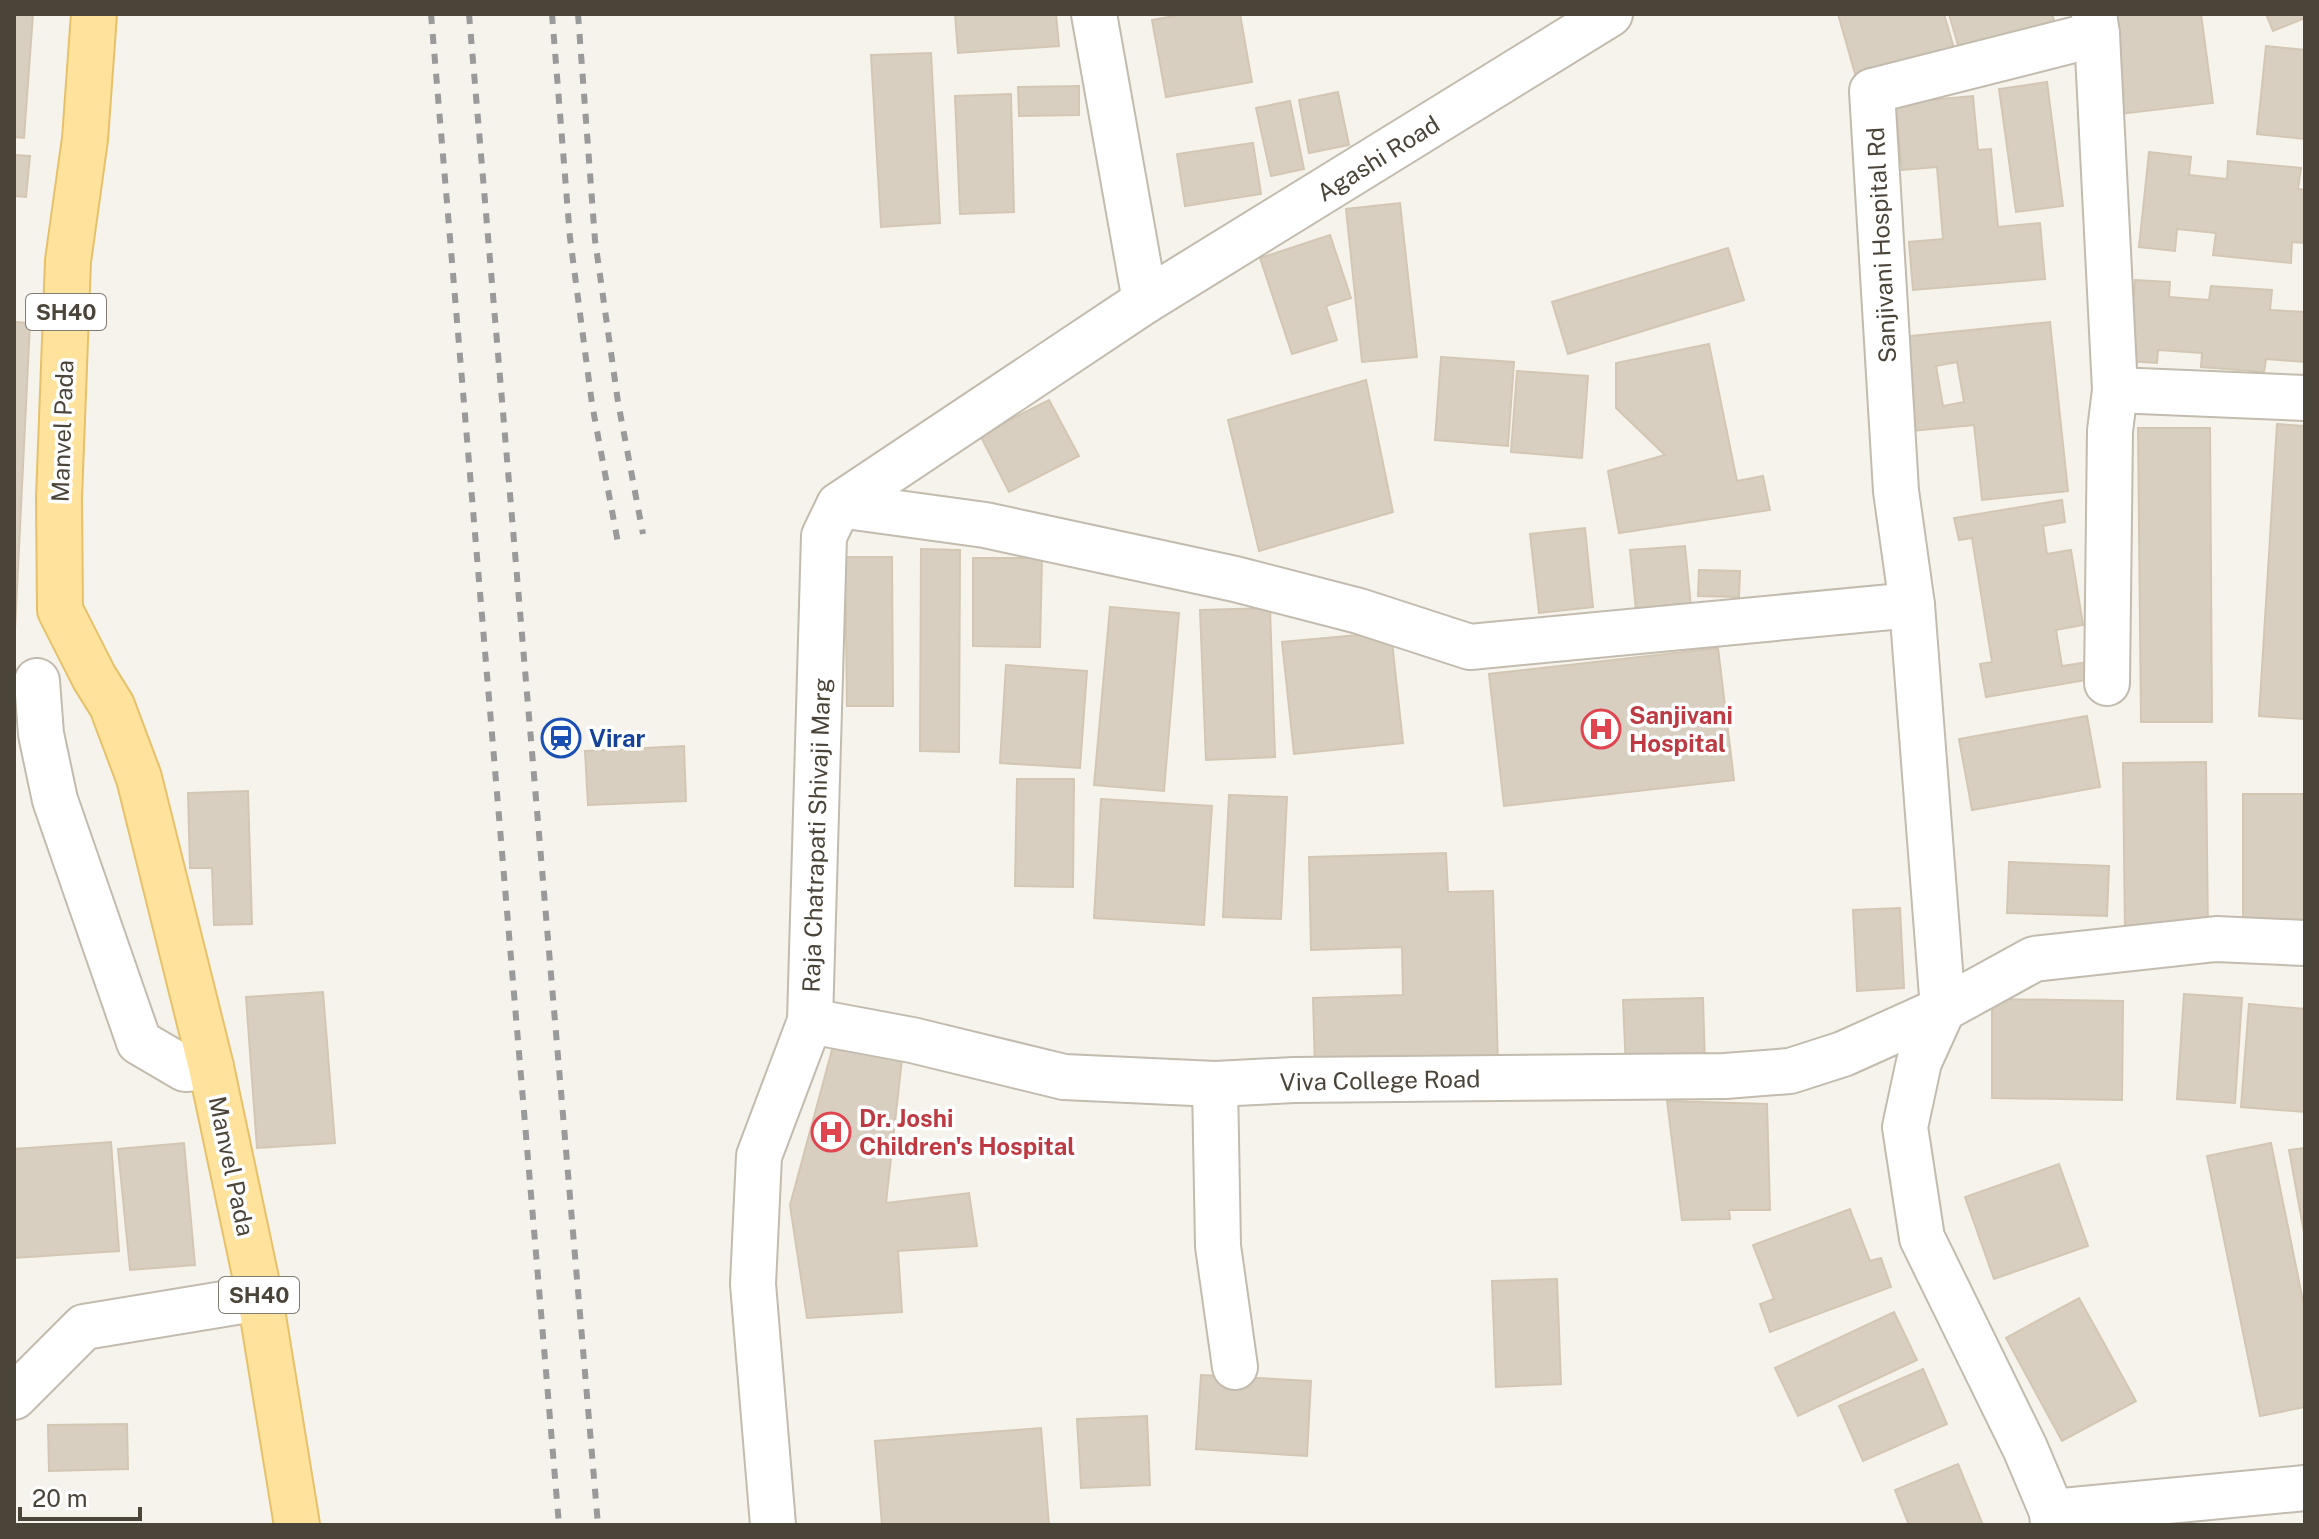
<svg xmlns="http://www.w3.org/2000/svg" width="2319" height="1539" font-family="'Public Sans',sans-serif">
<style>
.building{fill:#d8cfc1;stroke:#d3c7b4;stroke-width:2;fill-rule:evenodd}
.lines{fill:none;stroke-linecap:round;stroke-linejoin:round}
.minor-casing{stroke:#c2bbae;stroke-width:48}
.major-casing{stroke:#e6c16a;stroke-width:48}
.minor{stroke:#fff;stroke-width:44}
.major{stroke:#ffe39c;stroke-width:44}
.rail{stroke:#9a9a9a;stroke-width:6;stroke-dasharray:10 10;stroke-linecap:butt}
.labels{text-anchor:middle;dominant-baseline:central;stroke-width:7;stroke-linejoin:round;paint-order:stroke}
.shield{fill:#fff;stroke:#817c74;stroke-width:2}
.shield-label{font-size:22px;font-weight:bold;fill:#4b4439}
.street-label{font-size:24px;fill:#4b4439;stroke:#fff}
.health-label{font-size:24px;font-weight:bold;fill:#be3a42;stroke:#fff;text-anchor:start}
.transit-label{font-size:24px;font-weight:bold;fill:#164399;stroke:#fff;text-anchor:start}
</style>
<rect width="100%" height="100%" fill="#f6f3ec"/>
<g class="building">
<path d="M 14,14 L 33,14 L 24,138 L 14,137 Z"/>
<path d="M 955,14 L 1056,14 L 1059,46 L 958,53 Z"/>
<path d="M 1185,14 L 1240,14 L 1252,82 L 1166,97 L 1152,20 Z"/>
<path d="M 1838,14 L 1944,14 L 1958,62 L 1858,84 Z"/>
<path d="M 1949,14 L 2052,14 L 2058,33 L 1962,59 Z"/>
<path d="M 2108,14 L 2201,14 L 2213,103 L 2120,114 Z"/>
<path d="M 2266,14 L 2305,14 L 2305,18 L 2273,31 Z"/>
<path d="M 2266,46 L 2305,50 L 2305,139 L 2257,134 Z"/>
<path d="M 931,53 L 940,223 L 881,227 L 871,55 Z"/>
<path d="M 2047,82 L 2063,206 L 2016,212 L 1999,89 Z"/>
<path d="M 1079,86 L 1079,115 L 1019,116 L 1018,87 Z"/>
<path d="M 1338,92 L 1349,145 L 1309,153 L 1299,100 Z"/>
<path d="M 1011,94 L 1014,212 L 960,214 L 955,96 Z"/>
<path d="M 1973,96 L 1978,150 L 1991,149 L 1998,227 L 2040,223 L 2045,279 L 1913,290 L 1909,242 L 1943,239 L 1937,167 L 1902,170 L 1895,103 Z"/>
<path d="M 1290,101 L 1304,169 L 1271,176 L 1256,108 Z"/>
<path d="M 1253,143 L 1261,194 L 1185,206 L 1177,154 Z"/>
<path d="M 2149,152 L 2191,157 L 2189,175 L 2227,179 L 2228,161 L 2301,168 L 2298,189 L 2305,190 L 2305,243 L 2292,242 L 2291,263 L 2213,255 L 2216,233 L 2177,229 L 2175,251 L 2139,247 Z"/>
<path d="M 14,155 L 30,156 L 26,197 L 14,196 Z"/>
<path d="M 1400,203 L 1417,357 L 1362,362 L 1346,209 Z"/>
<path d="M 1330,235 L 1351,298 L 1326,306 L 1337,340 L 1292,354 L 1260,258 Z"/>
<path d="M 1728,248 L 1744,300 L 1568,354 L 1552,302 Z"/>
<path d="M 2135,280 L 2170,282 L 2169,297 L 2209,300 L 2211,286 L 2272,290 L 2270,310 L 2305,312 L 2305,362 L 2266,359 L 2264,372 L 2201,367 L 2202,353 L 2158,350 L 2157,363 L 2128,361 Z"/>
<path d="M 14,322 L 30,323 L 14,650 Z"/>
<path d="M 2050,322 L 2068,491 L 1982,500 L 1974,425 L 1912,431 L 1902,337 ZM 1957,362 L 1964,402 L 1943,406 L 1936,366 Z"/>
<path d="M 1709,344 L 1737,481 L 1763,476 L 1770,510 L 1619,533 L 1608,471 L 1665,455 L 1616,408 L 1616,363 Z"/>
<path d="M 1441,357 L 1514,362 L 1508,446 L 1435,440 Z"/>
<path d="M 1517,371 L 1588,376 L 1582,458 L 1511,452 Z"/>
<path d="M 1366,380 L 1393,512 L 1259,551 L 1228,420 Z"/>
<path d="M 1049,400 L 1079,456 L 1009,492 L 980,435 Z"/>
<path d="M 2277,424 L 2305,426 L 2305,719 L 2259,716 Z"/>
<path d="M 2138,428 L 2210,428 L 2212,722 L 2141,722 Z"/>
<path d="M 2062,500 L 2065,522 L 2043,526 L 2047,554 L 2071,550 L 2083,625 L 2056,630 L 2062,666 L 2089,662 L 2092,679 L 1986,697 L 1980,664 L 1992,662 L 1972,538 L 1959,540 L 1954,518 Z"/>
<path d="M 1585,528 L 1593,607 L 1539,613 L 1530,534 Z"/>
<path d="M 1685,546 L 1692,617 L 1637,621 L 1630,550 Z"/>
<path d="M 921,549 L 960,550 L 959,752 L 920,751 Z"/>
<path d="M 845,557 L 892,557 L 893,706 L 847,706 Z"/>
<path d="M 973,558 L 1042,558 L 1040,647 L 973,646 Z"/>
<path d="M 1699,570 L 1740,571 L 1739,597 L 1698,596 Z"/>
<path d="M 1110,607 L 1179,613 L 1164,791 L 1094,785 Z"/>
<path d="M 1270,608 L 1275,757 L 1206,760 L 1200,610 Z"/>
<path d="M 1391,632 L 1403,743 L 1294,754 L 1282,642 Z"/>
<path d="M 1718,648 L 1734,780 L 1504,806 L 1489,674 Z"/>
<path d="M 1006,665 L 1087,671 L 1080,768 L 1000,763 Z"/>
<path d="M 2087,716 L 2100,787 L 1972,810 L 1959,739 Z"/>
<path d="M 684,746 L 686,801 L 588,805 L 585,751 Z"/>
<path d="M 2206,762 L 2208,934 L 2125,935 L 2123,763 Z"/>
<path d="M 1017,779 L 1074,779 L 1073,887 L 1015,886 Z"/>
<path d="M 248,791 L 252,924 L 214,925 L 212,868 L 190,868 L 188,793 Z"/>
<path d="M 2243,794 L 2305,794 L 2305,931 L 2243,930 Z"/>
<path d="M 1229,795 L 1287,797 L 1281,919 L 1223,917 Z"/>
<path d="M 1101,799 L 1212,806 L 1204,925 L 1094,918 Z"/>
<path d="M 1446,853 L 1448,892 L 1493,891 L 1498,1066 L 1315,1071 L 1313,998 L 1403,995 L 1402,947 L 1311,950 L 1309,857 Z"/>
<path d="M 2009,862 L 2109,866 L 2107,916 L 2007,913 Z"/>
<path d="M 1900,908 L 1904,988 L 1857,991 L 1853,910 Z"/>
<path d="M 323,992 L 335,1143 L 257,1148 L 246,997 Z"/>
<path d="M 2184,994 L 2242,998 L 2235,1103 L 2177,1099 Z"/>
<path d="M 1703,998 L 1705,1067 L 1626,1069 L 1623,1000 Z"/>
<path d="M 1992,999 L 2123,1001 L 2122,1100 L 1992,1098 Z"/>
<path d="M 2249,1004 L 2305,1009 L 2305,1112 L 2241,1107 Z"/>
<path d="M 835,1039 L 903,1050 L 886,1203 L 969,1193 L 977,1246 L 898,1251 L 902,1312 L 807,1318 L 790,1205 Z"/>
<path d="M 1667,1101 L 1767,1104 L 1770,1210 L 1729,1210 L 1730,1219 L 1682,1220 Z"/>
<path d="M 111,1142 L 119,1251 L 14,1258 L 14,1149 Z"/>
<path d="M 184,1143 L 195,1265 L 130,1270 L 118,1149 Z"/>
<path d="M 2271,1143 L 2305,1311 L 2305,1407 L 2260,1416 L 2207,1156 Z"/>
<path d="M 2305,1148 L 2305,1238 L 2289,1150 Z"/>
<path d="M 2059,1164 L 2088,1246 L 1994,1279 L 1965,1197 Z"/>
<path d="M 1850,1209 L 1870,1261 L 1881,1258 L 1891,1287 L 1770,1332 L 1760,1304 L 1774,1299 L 1753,1245 Z"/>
<path d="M 1557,1279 L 1561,1384 L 1496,1387 L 1492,1281 Z"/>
<path d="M 2079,1298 L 2136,1401 L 2062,1441 L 2006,1338 Z"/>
<path d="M 1894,1312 L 1917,1360 L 1798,1416 L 1775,1368 Z"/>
<path d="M 1923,1369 L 1947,1424 L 1863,1461 L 1839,1406 Z"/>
<path d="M 1201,1375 L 1311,1381 L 1307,1456 L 1196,1449 Z"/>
<path d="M 1147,1416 L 1150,1485 L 1081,1488 L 1077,1419 Z"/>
<path d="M 127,1424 L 128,1469 L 49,1471 L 48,1425 Z"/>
<path d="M 1041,1428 L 1049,1525 L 882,1525 L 875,1441 Z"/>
<path d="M 1958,1464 L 1983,1525 L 1909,1525 L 1895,1490 Z"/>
</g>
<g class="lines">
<defs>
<g id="minor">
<path d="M 1094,14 L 1145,301"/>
<path d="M 2094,14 L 2097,34 L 2115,390 L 2110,431 L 2107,683"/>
<path d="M 2115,390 L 2305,398"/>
<path d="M 839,505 L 985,525 L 1235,579 L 1359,611 L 1470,647 L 1912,605 L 1896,491 L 1872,91 L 2097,34"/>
<path d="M 1912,605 L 1943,1009 L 1919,1062 L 1905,1127 L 1922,1238 L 2025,1448 L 2052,1512"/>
<path d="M 37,681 L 41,734 L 55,800 L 139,1042 L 185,1069 L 211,1067"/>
<path d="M 810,1021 L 912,1040 L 1064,1077 L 1215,1084 L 1294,1080 L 1725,1076 L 1790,1071 L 1843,1054 L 1943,1009 L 2034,959 L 2216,939 L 2305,943"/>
<path d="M 1215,1084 L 1218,1246 L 1235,1367"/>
<path d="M 14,1397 L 84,1327 L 260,1298"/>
<path d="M 773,1525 L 753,1284 L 759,1156 L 810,1021 L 824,536 L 839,505 L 1145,301 L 1610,14"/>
<path d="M 2053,1525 L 2052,1512 L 2305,1488"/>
</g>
<path id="major" d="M 94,14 L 85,139 L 68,261 L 59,498 L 60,610 L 94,677 L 112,706 L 139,778 L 211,1067 L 260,1298 L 297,1525"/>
</defs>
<use href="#minor" class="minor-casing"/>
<use href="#major" class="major-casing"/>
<use href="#minor" class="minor"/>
<use href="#major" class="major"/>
<g class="rail">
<path d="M 431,14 L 559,1525"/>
<path d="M 469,14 L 598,1525"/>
<path d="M 552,14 L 570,238 L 592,404 L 618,543"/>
<path d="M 578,14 L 595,240 L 618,402 L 643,534"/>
</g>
</g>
<defs>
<symbol id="hospital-ring" viewBox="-11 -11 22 22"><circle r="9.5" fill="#fff" stroke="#e0444e" stroke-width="1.5"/><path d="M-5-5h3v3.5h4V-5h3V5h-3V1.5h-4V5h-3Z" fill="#e0444e"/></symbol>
<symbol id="station-ring" viewBox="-11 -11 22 22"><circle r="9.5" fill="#fff" stroke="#1a4fb4" stroke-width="1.5"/><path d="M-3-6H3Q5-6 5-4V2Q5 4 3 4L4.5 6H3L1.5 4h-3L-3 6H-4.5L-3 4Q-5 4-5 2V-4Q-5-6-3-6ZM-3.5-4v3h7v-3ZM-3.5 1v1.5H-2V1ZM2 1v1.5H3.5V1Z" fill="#1a4fb4"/></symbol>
</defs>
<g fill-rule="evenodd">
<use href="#hospital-ring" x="1579" y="707" width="44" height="44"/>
<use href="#station-ring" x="539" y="716" width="44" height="44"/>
<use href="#hospital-ring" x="809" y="1110" width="44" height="44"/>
</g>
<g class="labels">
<g class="shield">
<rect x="26" y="294" width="80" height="36" rx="6"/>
<rect x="219" y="1277" width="80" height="36" rx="6"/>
</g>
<g class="shield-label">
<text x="66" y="312">SH40</text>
<text x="259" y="1295">SH40</text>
</g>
<g class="street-label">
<text transform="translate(1378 158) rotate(-32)">Agashi Road</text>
<text transform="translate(1881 245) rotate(-93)">Sanjivani Hospital Rd</text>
<text transform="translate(62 431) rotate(-88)">Manvel Pada</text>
<text transform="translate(816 835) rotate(-88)">Raja Chatrapati Shivaji Marg</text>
<text transform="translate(1380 1080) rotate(-1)">Viva College Road</text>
<text transform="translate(232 1166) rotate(78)">Manvel Pada</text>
</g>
<g class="health-label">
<text x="1629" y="715">Sanjivani<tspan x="1629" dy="28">Hospital</tspan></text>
<text x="859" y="1118">Dr. Joshi<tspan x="859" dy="28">Children's Hospital</tspan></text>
</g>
<g class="transit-label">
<text x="589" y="738">Virar</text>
</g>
</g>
<rect width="2319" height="1539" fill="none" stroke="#4b4439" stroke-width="32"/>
<path d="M20 1507v12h120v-12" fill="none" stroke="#4b4439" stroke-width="4"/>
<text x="32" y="1507" font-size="24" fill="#4b4439" stroke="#ffffff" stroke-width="6" paint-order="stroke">20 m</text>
</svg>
